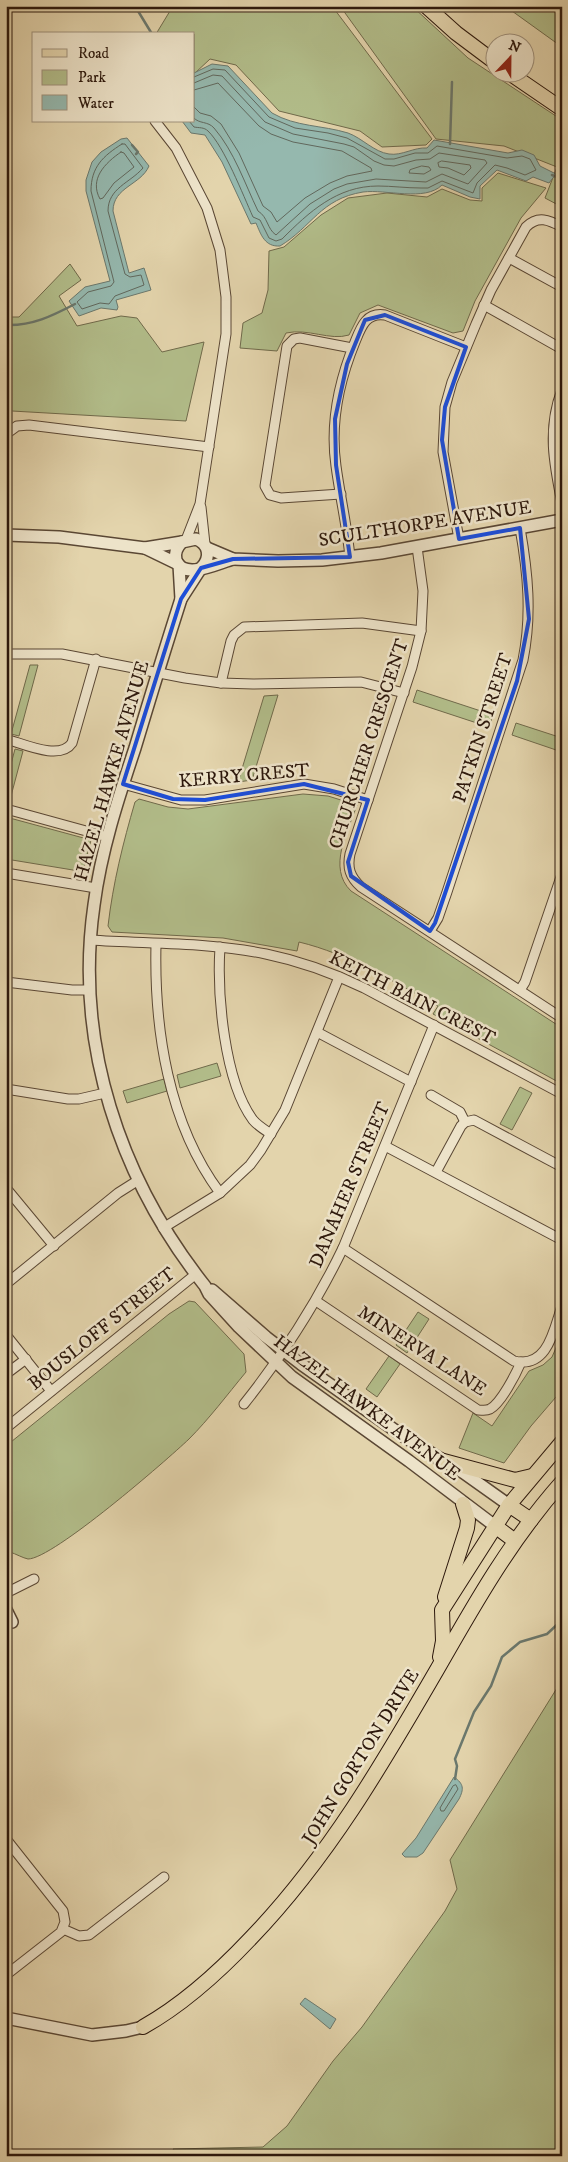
<svg xmlns="http://www.w3.org/2000/svg" width="568" height="2162" font-family="'IM FELL DW Pica',serif">
<style>
.green{fill:#b2bd8a;stroke:#706a4b}
.water{fill:#95b8ae;stroke:#6b786d}
.lines{fill:none;stroke-linecap:round;stroke-linejoin:round}
.shore{stroke:#61685d;stroke-width:1}
.stream{stroke:#6b786d;stroke-width:2.5}
.minor-casing{stroke:#5a4734;stroke-width:11}
.tertiary-casing{stroke:#5a4734;stroke-width:14}
.primary-casing{stroke:#2d180c;stroke-width:16}
.minor{stroke:#ede3c9;stroke-width:9}
.tertiary{stroke:#ede3c9;stroke-width:11}
.primary{stroke:#e3d4ac;stroke-width:14}
.marked{fill:none;stroke:#1d4ed8;stroke-width:4;stroke-linejoin:round}
.labels{text-anchor:middle;dominant-baseline:central;stroke-width:5;stroke-linejoin:round;paint-order:stroke}
.street-label{font-size:19px;fill:#2d180c;stroke:#ede3c9}
</style>
<rect width="100%" height="100%" fill="#e3d4ac"/>
<filter id="stains"><feTurbulence type="fractalNoise" baseFrequency=".004" numOctaves="4"/><feColorMatrix values="0 0 0 0 .2 0 0 0 0 .09 0 0 0 0 .02 0 0 0 .5 -.17"/></filter>
<radialGradient id="worn" r=".72"><stop offset=".6" stop-color="#630" stop-opacity="0"/><stop offset="1" stop-color="#630" stop-opacity=".3"/></radialGradient>
<g class="green">
<path d="M 173,6 L 332,6 L 432,139 L 426,145 L 382,147 L 360,131 L 279,111 L 236,65 L 210,59 L 194,74 L 194,34 L 156,34 Z"/>
<path d="M 340,6 L 412,6 L 468,58 L 562,120 L 562,207 L 545,198 L 557,167 L 504,146 L 436,139 Z"/>
<path d="M 505,6 L 562,6 L 562,47 Z"/>
<path d="M 498,173 L 546,188 L 521,218 L 475,301 L 463,331 L 453,333 L 378,305 L 360,313 L 349,335 C 330,341 308,328 286,333 L 277,351 L 240,348 L 243,323 L 262,313 L 268,290 L 269,251 L 284,247 L 321,215 L 348,198 L 387,193 L 427,197 L 442,189 L 470,200 L 482,201 L 482,188 Z"/>
<path d="M 70,264 L 81,280 L 59,296 L 77,326 L 121,316 L 137,318 L 162,352 L 204,342 L 186,421 L 12,411 L 6,415 L 6,317 L 19,317 Z"/>
<path d="M 30,665 L 38,665 L 19,736 L 11,734 Z"/>
<path d="M 417,690 L 493,715 L 489,727 L 413,702 Z"/>
<path d="M 278,695 L 252,780 L 238,782 L 264,696 Z"/>
<path d="M 516,723 L 562,738 L 562,752 L 512,735 Z"/>
<path d="M 15,749 L 23,751 L 11,796 L 6,795 L 6,783 Z"/>
<path d="M 303,794 L 328,796 L 357,805 C 348,831 327,868 351,891 L 562,1028 L 562,1084 L 433,1014 L 438,1006 C 394,982 349,954 299,942 L 297,951 L 223,938 L 112,932 L 108,926 C 113,883 123,843 135,802 L 139,799 L 168,807 L 188,809 Z"/>
<path d="M 6,817 L 91,840 L 84,867 L 79,871 L 6,859 Z"/>
<path d="M 217,1063 L 221,1076 L 180,1088 L 177,1075 Z"/>
<path d="M 164,1079 L 167,1091 L 127,1103 L 123,1091 Z"/>
<path d="M 520,1087 L 532,1093 L 512,1130 L 500,1124 Z"/>
<path d="M 189,1301 L 195,1302 L 244,1354 L 246,1372 C 227,1395 209,1419 189,1439 C 167,1460 53,1559 28,1559 C 23,1558 16,1554 10,1552 L 6,1544 L 6,1446 L 169,1314 Z"/>
<path d="M 418,1312 L 429,1319 L 407,1353 L 396,1345 Z"/>
<path d="M 562,1334 L 562,1390 L 531,1426 L 504,1463 L 459,1448 L 473,1413 L 492,1426 L 529,1371 L 543,1365 L 552,1357 Z"/>
<path d="M 389,1356 L 400,1364 L 377,1397 L 366,1389 Z"/>
<path d="M 562,1680 L 562,2156 L 177,2156 L 173,2149 L 263,2147 L 287,2126 L 333,2061 L 362,2027 L 445,1911 L 457,1889 L 450,1860 Z"/>
</g>
<g class="water">
<path d="M 212,64 L 228,66 L 272,113 C 296,127 322,125 348,133 C 362,138 374,152 389,154 C 402,156 414,147 427,148 L 434,140 L 508,153 L 522,150 L 534,155 L 540,166 L 556,174 L 549,183 L 533,177 L 526,181 L 497,170 L 480,186 L 480,199 L 470,197 L 442,185 C 425,202 386,189 363,192 C 320,199 312,227 280,246 C 265,247 261,235 256,223 L 251,224 L 222,162 L 205,135 L 191,133 L 182,121 L 194,121 L 194,73 Z"/>
<path d="M 127,138 L 149,166 C 141,185 113,187 113,211 L 129,273 L 144,268 L 151,290 L 116,300 L 118,307 L 117,310 L 101,308 L 79,316 L 69,301 L 85,287 L 110,281 L 86,191 L 86,180 L 92,162 L 101,152 L 121,139 Z"/>
<path d="M 454,1777 C 464,1784 464,1789 459,1799 L 423,1853 L 417,1857 L 405,1857 L 402,1854 L 416,1838 Z"/>
<path d="M 305,1998 L 336,2019 L 330,2029 L 300,2004 Z"/>
</g>
<g class="lines">
<g class="shore">
<path d="M 194,83 L 213,75 L 222,76 L 265,122 L 293,134 L 344,144 L 354,147 L 374,161 L 384,165 L 394,166 L 416,160 L 430,159 L 439,153 L 485,160 L 487,163 L 468,184 L 442,174 L 426,182 L 376,179 L 347,184 L 334,189 L 310,204 L 276,235 C 267,229 268,217 258,211 C 245,184 234,151 214,128 C 208,121 199,124 194,118"/>
<path d="M 194,90 L 218,83 L 259,126 L 271,134 L 293,142 L 342,151 L 371,168 L 372,171 L 347,176 L 330,183 L 305,198 L 277,222 L 271,212 L 263,206 L 239,153 L 221,124 L 211,116 L 200,113 L 194,107"/>
<path d="M 189,121 L 194,127 C 199,128 204,127 208,131 C 224,146 243,195 253,217 L 260,220 L 269,238 L 276,241 L 282,239 C 309,212 337,186 378,186 C 392,186 406,188 421,188 L 428,188 L 442,181 L 473,193 L 477,183 L 495,165 L 507,168 L 525,175 L 536,170 L 530,159 L 522,156 L 507,158 L 437,146 L 428,153 L 415,153 L 394,159 L 385,159 L 347,138 L 328,133 L 295,128 L 269,117 L 225,70 L 213,69 L 194,77"/>
<path d="M 122,144 L 125,144 L 143,168 C 130,183 108,188 108,211 L 125,274 L 130,277 L 141,275 L 144,285 L 115,296 L 109,304 L 100,303 L 82,309 L 77,302 L 88,292 L 111,286 L 114,282 L 91,191 C 91,167 103,156 122,144 Z"/>
<path d="M 121,152 L 124,153 L 134,167 L 114,183 L 103,198 L 100,199 C 89,179 105,163 121,152 Z"/>
<path d="M 442,161 L 470,165 L 471,168 L 464,175 L 448,168 L 439,167 L 438,163 Z"/>
<path d="M 422,166 L 429,167 L 431,170 L 424,174 L 409,173 L 410,170 Z"/>
<path d="M 456,1785 L 458,1789 L 444,1811 L 441,1811 L 440,1808 L 453,1786 Z"/>
</g>
<g class="stream">
<path d="M 135,6 L 152,34"/>
<path d="M 450,144 L 452,82"/>
<path d="M 132,145 L 138,152 L 136,154"/>
<path d="M 552,175 L 562,179"/>
<path d="M 6,325 C 32,326 52,316 75,304"/>
<path d="M 455,1779 L 457,1766 L 455,1759 L 474,1712 L 491,1686 L 502,1657 L 520,1642 L 547,1634 L 562,1620"/>
</g>
<defs>
<g id="minor">
<path d="M 155,121 L 176,148 L 207,208 L 220,250 L 226,297 L 226,334 L 200,504 L 186,540"/>
<path d="M 509,258 L 562,287"/>
<path d="M 484,305 L 562,349"/>
<path d="M 562,390 C 547,428 554,464 562,503"/>
<path d="M 6,434 L 17,426 L 29,425 L 209,447"/>
<path d="M 341,494 L 281,498 L 270,495 L 265,486 L 287,346 L 294,339 L 300,338 L 352,348"/>
<path d="M 201,507 L 205,544"/>
<path d="M 459,539 L 443,452 L 445,407 L 452,382 L 476,324 L 491,290 L 526,227 C 538,215 549,220 562,227"/>
<path d="M 417,547 L 423,591 L 421,631 L 412,667 L 350,854 C 347,868 350,877 361,887 L 562,1018"/>
<path d="M 350,557 C 347,526 340,496 336,466 C 330,424 339,381 355,342 C 361,327 366,312 385,315 L 466,347"/>
<path d="M 6,654 L 62,654 L 185,678 L 221,683 L 253,684 L 361,682 L 404,693"/>
<path d="M 221,683 L 231,641 L 234,635 L 244,627 L 362,623 L 421,631"/>
<path d="M 6,739 C 24,744 60,761 72,743 L 96,659"/>
<path d="M 123,784 L 181,800 L 205,800 L 304,784 L 334,789 L 368,800"/>
<path d="M 6,809 L 108,837"/>
<path d="M 6,873 L 96,888"/>
<path d="M 430,931 L 438,918 L 447,892 L 523,660 C 532,615 528,573 520,528"/>
<path d="M 90,940 C 149,944 208,942 266,954 C 300,961 333,973 364,988 L 562,1094"/>
<path d="M 156,944 C 154,1029 168,1123 220,1193"/>
<path d="M 220,947 C 217,994 224,1081 253,1120 C 258,1126 265,1130 271,1134"/>
<path d="M 6,982 L 72,990 L 90,990"/>
<path d="M 520,990 L 525,982 L 562,874"/>
<path d="M 317,1032 L 411,1082"/>
<path d="M 6,1089 L 68,1099 L 79,1099 L 105,1093"/>
<path d="M 431,1095 L 460,1112 L 465,1122"/>
<path d="M 385,1146 L 562,1240"/>
<path d="M 436,1172 L 461,1126 L 465,1122 L 474,1120 L 562,1167"/>
<path d="M 6,1188 L 54,1246"/>
<path d="M 163,1228 L 220,1193 L 250,1165 L 261,1150 L 285,1110 L 339,977"/>
<path d="M 343,1248 L 514,1361 C 548,1369 554,1329 562,1306"/>
<path d="M 6,1284 L 118,1193 L 137,1181"/>
<path d="M 316,1301 L 478,1410 C 483,1410 486,1411 490,1409 C 501,1403 516,1374 521,1362"/>
<path d="M 6,1335 L 51,1391"/>
<path d="M 6,1374 L 26,1359"/>
<path d="M 244,1404 C 283,1355 316,1304 343,1248 L 434,1025"/>
<path d="M 6,1428 L 196,1274"/>
<path d="M 6,1593 L 34,1579"/>
<path d="M 6,1839 L 63,1911 L 65,1922 L 61,1932 L 6,1975"/>
<path d="M 63,1929 L 79,1936 L 89,1935 L 164,1877"/>
</g>
<g id="tertiary">
<path d="M 6,535 L 59,537 L 145,548 L 182,542"/>
<path d="M 145,548 L 178,564"/>
<path d="M 207,548 L 233,559 L 278,561 L 322,560 L 381,553 L 562,520"/>
<path d="M 179,565 L 181,599"/>
<path d="M 202,567 C 211,557 209,544 196,539 L 182,542 C 177,547 174,553 176,560 C 183,581 218,563 233,559"/>
<path d="M 201,568 L 181,599 C 165,649 150,698 135,748 C 118,799 101,851 94,905 C 74,1043 120,1179 205,1286 L 209,1294 L 239,1327 L 292,1377 L 409,1461 L 495,1526"/>
<path d="M 212,1290 L 266,1337 L 301,1364 L 403,1436 L 464,1473 L 509,1505"/>
<path d="M 6,1610 L 12,1622"/>
<path d="M 6,2018 L 92,2035 L 126,2031 L 143,2027"/>
</g>
<g id="primary">
<path d="M 426,6 L 456,33 L 496,63"/>
<path d="M 508,72 L 562,109"/>
<path d="M 440,1460 L 515,1480 L 532,1476"/>
<path d="M 509,1505 L 531,1520"/>
<path d="M 495,1526 L 515,1541"/>
<path d="M 445,1597 L 467,1528 L 468,1520 L 463,1504"/>
<path d="M 440,1657 L 443,1641 L 442,1610 L 509,1505 L 562,1442"/>
<path d="M 143,2027 C 184,2004 219,1972 251,1938 C 328,1858 383,1763 438,1668 C 475,1603 512,1538 562,1482"/>
</g>
</defs>
<use href="#minor" class="minor-casing"/>
<use href="#tertiary" class="tertiary-casing"/>
<use href="#primary" class="primary-casing"/>
<use href="#minor" class="minor"/>
<use href="#tertiary" class="tertiary"/>
<use href="#primary" class="primary"/>
</g>
<path class="marked" d="M 385,315 L 466,347 L 445,407 L 442,440 L 459,539 L 520,528 L 529,619 L 517,681 L 435,923 L 430,931 L 351,876 L 348,862 L 368,800 L 304,784 L 205,800 L 173,799 L 123,784 L 181,599 L 201,568 L 233,559 L 350,557 L 336,465 L 335,419 L 347,364 L 365,320 Z"/>
<g class="labels">
<g class="street-label">
<text transform="translate(425 524) rotate(-9)">SCULTHORPE AVENUE</text>
<text transform="translate(483 728) rotate(-72)">PATKIN STREET</text>
<text transform="translate(369 744) rotate(-72)">CHURCHER CRESCENT</text>
<text transform="translate(112 771) rotate(-74)">HAZEL HAWKE AVENUE</text>
<text transform="translate(244 776) rotate(-5)">KERRY CREST</text>
<text transform="translate(412 998) rotate(27)">KEITH BAIN CREST</text>
<text transform="translate(350 1185) rotate(-67)">DANAHER STREET</text>
<text transform="translate(102 1329) rotate(-39)">BOUSLOFF STREET</text>
<text transform="translate(422 1351) rotate(33)">MINERVA LANE</text>
<text transform="translate(367 1408) rotate(37)">HAZEL HAWKE AVENUE</text>
<text transform="translate(361 1757) rotate(-58)">JOHN GORTON DRIVE</text>
</g>
</g>
<rect width="568" height="2162" fill="none" stroke="#e3d4ac" stroke-width="25"/>
<rect x="8" y="8" width="553" height="2147" fill="none" stroke="#2d180c" stroke-width="2.5"/>
<rect x="12" y="12" width="543" height="2137" fill="none" stroke="#2d180c"/>
<rect x="32" y="32" width="162" height="90" fill="#ede3c9" stroke="#a0927d"/>
<rect x="42" y="49" width="25" height="8" fill="#e3d4ac" stroke="#a0927d"/>
<text x="78" y="58" font-size="15" fill="#2d180c">Road</text>
<rect x="42" y="70" width="25" height="15" fill="#b2bd8a" stroke="#a0927d"/>
<text x="78" y="82" font-size="15" fill="#2d180c">Park</text>
<rect x="42" y="95" width="25" height="15" fill="#95b8ae" stroke="#a0927d"/>
<text x="78" y="108" font-size="15" fill="#2d180c">Water</text>
<g transform="translate(510 58) rotate(22)"><circle r="24" fill="#ede3c9" stroke="#a0927d"/>
<path d="M0-4L9 19L0 12L-9 19Z" fill="#8f2418"/>
<text y="-8" font-size="14" font-weight="bold" text-anchor="middle" fill="#2d180c">N</text>
</g>
<rect width="100%" height="100%" filter="url(#stains)"/>
<rect width="100%" height="100%" fill="url(#worn)"/>
</svg>
